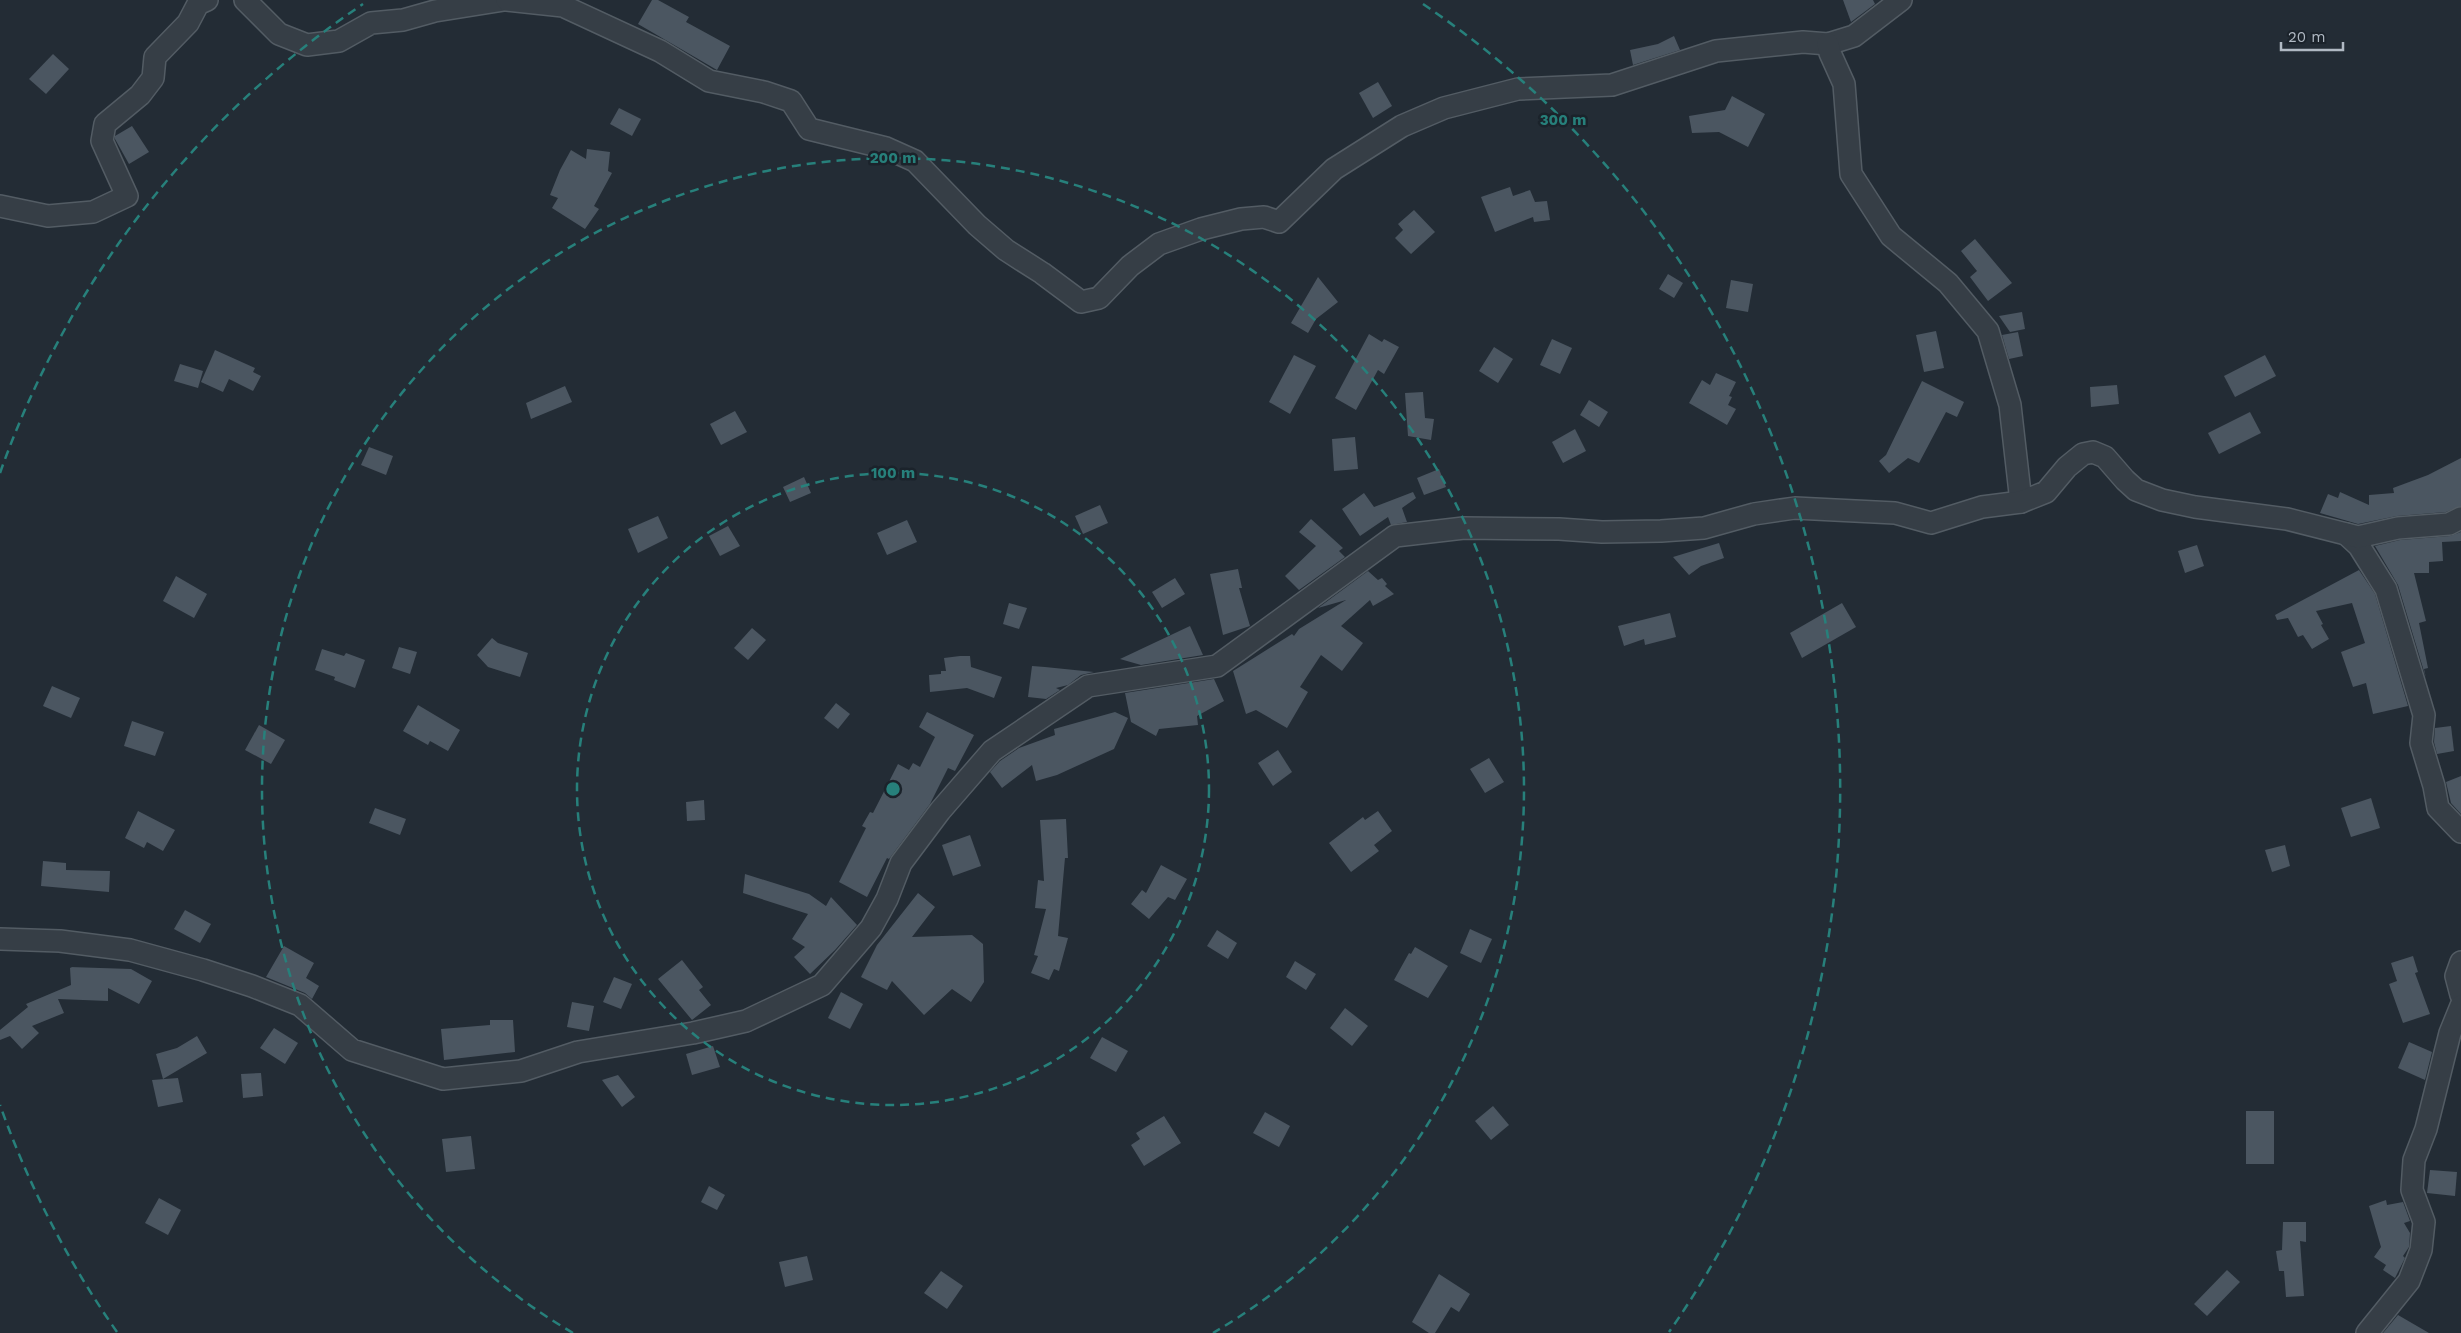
<svg xmlns="http://www.w3.org/2000/svg" width="2461" height="1333" font-family="'Work Sans',sans-serif">
<style>
.building{fill:#4b5661}
.lines{fill:none;stroke-linecap:round;stroke-linejoin:round}
.minor-casing{stroke:#535c64;stroke-width:24}
.minor{stroke:#363e46;stroke-width:21}
.ring{fill:none;stroke:#27807b;stroke-width:2.5;stroke-dasharray:9 6}
.centre{fill:#27807b;stroke:#1b232b;stroke-width:2.5}
.ring-label{font-size:15px;text-anchor:middle;font-weight:bold;fill:#27807b;stroke:#1b232b;stroke-width:5;stroke-linejoin:round;paint-order:stroke}
</style>
<rect width="100%" height="100%" fill="#232c35"/>
<g class="building">
<path d="M 652,0 L 658,0 L 689,17 L 686,22 L 730,46 L 717,70 L 638,24 Z"/>
<path d="M 1843,0 L 1873,0 L 1875,4 L 1851,22 Z"/>
<path d="M 1674,36 L 1680,50 L 1633,65 L 1630,50 L 1658,44 Z"/>
<path d="M 53,54 L 69,69 L 46,94 L 29,79 Z"/>
<path d="M 1378,82 L 1392,106 L 1373,118 L 1359,93 Z"/>
<path d="M 1732,96 L 1765,114 L 1748,147 L 1719,132 L 1692,133 L 1689,116 L 1725,110 Z"/>
<path d="M 619,108 L 641,119 L 632,136 L 610,124 Z"/>
<path d="M 132,126 L 149,152 L 129,164 L 115,139 L 115,136 Z"/>
<path d="M 587,149 L 610,152 L 608,171 L 612,173 L 594,206 L 599,209 L 585,229 L 552,208 L 558,198 L 550,195 L 560,170 L 571,150 L 586,159 Z"/>
<path d="M 1510,187 L 1513,196 L 1530,190 L 1535,202 L 1547,201 L 1550,220 L 1534,222 L 1533,217 L 1495,232 L 1481,197 Z"/>
<path d="M 1414,210 L 1435,232 L 1411,254 L 1395,238 L 1403,230 L 1398,224 Z"/>
<path d="M 1975,239 L 2012,283 L 1988,301 L 1970,277 L 1977,271 L 1961,251 Z"/>
<path d="M 1668,274 L 1683,283 L 1674,298 L 1659,289 Z"/>
<path d="M 1318,277 L 1338,302 L 1316,319 L 1308,333 L 1291,323 Z"/>
<path d="M 1731,280 L 1753,284 L 1748,312 L 1726,308 Z"/>
<path d="M 2022,312 L 2025,329 L 2010,332 L 1999,316 Z"/>
<path d="M 1936,331 L 1944,368 L 1924,372 L 1916,335 Z"/>
<path d="M 2018,332 L 2023,356 L 2009,359 L 2002,335 Z"/>
<path d="M 1369,334 L 1382,342 L 1384,339 L 1399,347 L 1384,374 L 1378,370 L 1356,410 L 1335,398 Z"/>
<path d="M 1552,339 L 1572,348 L 1560,374 L 1540,365 Z"/>
<path d="M 1494,347 L 1513,359 L 1498,383 L 1479,371 Z"/>
<path d="M 215,350 L 255,368 L 253,372 L 261,376 L 253,391 L 229,379 L 223,392 L 201,382 Z"/>
<path d="M 1294,355 L 1316,366 L 1290,414 L 1269,402 Z"/>
<path d="M 2265,355 L 2276,376 L 2235,397 L 2224,376 Z"/>
<path d="M 180,364 L 203,371 L 198,388 L 174,381 Z"/>
<path d="M 1716,373 L 1736,382 L 1729,396 L 1732,397 L 1728,405 L 1736,409 L 1727,425 L 1689,403 L 1702,380 L 1710,385 Z"/>
<path d="M 1922,381 L 1964,402 L 1957,417 L 1946,412 L 1919,463 L 1908,458 L 1889,473 L 1879,461 L 1886,455 Z"/>
<path d="M 2117,385 L 2119,404 L 2091,407 L 2090,387 Z"/>
<path d="M 565,386 L 572,402 L 531,419 L 526,403 Z"/>
<path d="M 1423,392 L 1425,418 L 1434,419 L 1431,440 L 1408,436 L 1405,393 Z"/>
<path d="M 1589,400 L 1608,412 L 1599,427 L 1580,415 Z"/>
<path d="M 735,411 L 747,432 L 721,445 L 710,424 Z"/>
<path d="M 2250,412 L 2261,433 L 2219,454 L 2208,433 Z"/>
<path d="M 1575,429 L 1586,451 L 1563,463 L 1552,442 Z"/>
<path d="M 1355,437 L 1358,469 L 1334,471 L 1332,439 Z"/>
<path d="M 369,447 L 393,456 L 386,475 L 361,465 Z"/>
<path d="M 2461,458 L 2461,506 L 2446,512 L 2397,516 L 2358,524 L 2320,513 L 2328,494 L 2338,498 L 2340,492 L 2369,505 L 2369,495 L 2394,493 L 2393,488 L 2428,475 Z"/>
<path d="M 1439,469 L 1446,487 L 1424,495 L 1417,478 Z"/>
<path d="M 804,477 L 811,493 L 790,502 L 783,487 Z"/>
<path d="M 1413,492 L 1416,498 L 1402,508 L 1407,522 L 1391,525 L 1388,517 L 1360,536 L 1342,509 L 1364,493 L 1374,507 Z"/>
<path d="M 1100,505 L 1108,523 L 1083,534 L 1075,516 Z"/>
<path d="M 658,516 L 668,538 L 638,553 L 628,529 Z"/>
<path d="M 1311,519 L 1343,548 L 1339,551 L 1345,557 L 1299,590 L 1285,576 L 1316,546 L 1299,532 Z"/>
<path d="M 907,520 L 917,542 L 887,555 L 877,533 Z"/>
<path d="M 728,526 L 740,546 L 720,556 L 709,536 Z"/>
<path d="M 2461,532 L 2461,541 L 2442,542 L 2443,561 L 2429,562 L 2429,573 L 2414,573 L 2426,621 L 2419,623 L 2428,668 L 2424,669 L 2426,678 L 2398,585 L 2375,546 L 2400,540 L 2450,536 Z"/>
<path d="M 1719,543 L 1724,558 L 1701,566 L 1689,575 L 1673,557 Z"/>
<path d="M 2197,545 L 2204,566 L 2185,573 L 2178,551 Z"/>
<path d="M 1238,569 L 1242,588 L 1239,588 L 1250,626 L 1223,635 L 1210,574 Z"/>
<path d="M 2359,570 L 2375,594 L 2408,706 L 2373,714 L 2366,683 L 2353,687 L 2341,652 L 2365,643 L 2352,603 L 2316,611 L 2323,624 L 2321,625 L 2329,639 L 2312,649 L 2303,635 L 2298,637 L 2288,618 L 2277,620 L 2275,615 Z"/>
<path d="M 1368,571 L 1378,580 L 1382,578 L 1387,584 L 1385,586 L 1394,594 L 1373,606 L 1370,600 L 1341,626 L 1363,643 L 1342,671 L 1321,655 L 1300,687 L 1308,692 L 1287,728 L 1256,710 L 1246,714 L 1233,671 L 1292,634 L 1294,636 L 1299,629 L 1346,600 L 1318,608 Z"/>
<path d="M 176,576 L 207,594 L 194,618 L 163,601 Z"/>
<path d="M 1175,578 L 1185,594 L 1162,608 L 1152,592 Z"/>
<path d="M 1009,603 L 1027,608 L 1019,629 L 1003,624 Z"/>
<path d="M 1842,603 L 1856,627 L 1802,658 L 1790,633 Z"/>
<path d="M 1670,613 L 1676,637 L 1645,645 L 1644,639 L 1624,646 L 1618,626 Z"/>
<path d="M 1190,626 L 1203,655 L 1141,665 L 1120,659 Z"/>
<path d="M 752,628 L 766,640 L 748,660 L 734,648 Z"/>
<path d="M 492,638 L 498,643 L 528,653 L 520,677 L 488,667 L 477,655 Z"/>
<path d="M 399,647 L 417,652 L 410,674 L 392,668 Z"/>
<path d="M 322,649 L 344,656 L 346,653 L 365,660 L 355,688 L 334,680 L 335,677 L 315,670 Z"/>
<path d="M 960,656 L 970,656 L 971,667 L 1002,677 L 994,698 L 967,688 L 930,692 L 929,675 L 941,674 L 941,671 L 946,671 L 944,658 Z"/>
<path d="M 1032,666 L 1045,667 L 1094,672 L 1081,675 L 1068,685 L 1056,688 L 1060,690 L 1046,699 L 1028,697 Z"/>
<path d="M 1214,679 L 1224,701 L 1197,716 L 1198,725 L 1159,729 L 1156,736 L 1131,722 L 1125,693 Z"/>
<path d="M 52,686 L 80,698 L 71,718 L 43,706 Z"/>
<path d="M 836,703 L 850,714 L 838,729 L 824,718 Z"/>
<path d="M 418,705 L 460,730 L 448,751 L 430,741 L 428,745 L 403,731 Z"/>
<path d="M 927,712 L 974,735 L 955,771 L 948,768 L 930,804 L 889,859 L 887,858 L 867,897 L 839,882 L 866,828 L 862,826 L 870,812 L 873,813 L 898,764 L 909,770 L 913,763 L 920,767 L 935,737 L 919,727 Z"/>
<path d="M 1115,712 L 1128,718 L 1114,749 L 1057,775 L 1036,781 L 1032,765 L 1002,788 L 990,772 L 1000,761 L 1019,748 L 1055,735 L 1054,729 Z"/>
<path d="M 132,721 L 164,732 L 155,756 L 124,746 Z"/>
<path d="M 259,725 L 285,740 L 271,764 L 245,750 Z"/>
<path d="M 2451,726 L 2454,751 L 2437,754 L 2434,742 L 2435,728 Z"/>
<path d="M 1278,750 L 1292,772 L 1273,786 L 1258,763 Z"/>
<path d="M 1489,758 L 1504,782 L 1485,793 L 1470,769 Z"/>
<path d="M 2461,776 L 2461,814 L 2451,803 L 2446,782 Z"/>
<path d="M 2371,798 L 2380,828 L 2351,837 L 2341,808 Z"/>
<path d="M 704,800 L 705,820 L 687,821 L 686,802 Z"/>
<path d="M 375,808 L 406,819 L 400,835 L 369,823 Z"/>
<path d="M 138,811 L 175,830 L 163,851 L 147,842 L 144,848 L 125,838 Z"/>
<path d="M 1378,811 L 1392,831 L 1374,845 L 1379,851 L 1351,872 L 1329,843 L 1363,817 L 1365,820 Z"/>
<path d="M 1066,819 L 1068,858 L 1065,858 L 1058,936 L 1068,938 L 1059,971 L 1054,969 L 1049,980 L 1031,973 L 1038,956 L 1034,955 L 1046,909 L 1035,908 L 1038,880 L 1044,881 L 1040,820 Z"/>
<path d="M 970,835 L 981,866 L 953,876 L 942,845 Z"/>
<path d="M 2285,845 L 2290,866 L 2272,872 L 2265,850 Z"/>
<path d="M 43,861 L 66,863 L 66,870 L 110,871 L 109,892 L 41,886 Z"/>
<path d="M 1161,865 L 1187,879 L 1175,900 L 1168,897 L 1149,919 L 1131,904 L 1142,890 L 1146,893 Z"/>
<path d="M 745,874 L 809,894 L 826,906 L 831,897 L 857,925 L 835,950 L 810,974 L 794,957 L 805,947 L 792,939 L 808,914 L 743,893 Z"/>
<path d="M 918,893 L 935,907 L 912,937 L 972,935 L 983,944 L 984,982 L 971,1002 L 952,989 L 924,1015 L 892,981 L 887,990 L 861,977 L 877,945 Z"/>
<path d="M 185,910 L 211,924 L 200,943 L 174,929 Z"/>
<path d="M 1470,929 L 1492,939 L 1481,963 L 1460,953 Z"/>
<path d="M 1217,930 L 1237,943 L 1228,959 L 1207,946 Z"/>
<path d="M 284,946 L 314,963 L 306,978 L 319,986 L 312,999 L 305,993 L 266,977 Z"/>
<path d="M 1415,947 L 1448,966 L 1428,998 L 1394,980 L 1409,953 L 1411,954 Z"/>
<path d="M 2413,956 L 2418,972 L 2415,973 L 2430,1014 L 2403,1023 L 2389,984 L 2397,981 L 2391,963 Z"/>
<path d="M 682,960 L 703,987 L 699,990 L 711,1005 L 692,1020 L 658,979 Z"/>
<path d="M 1295,961 L 1316,974 L 1306,990 L 1286,977 Z"/>
<path d="M 70,967 L 131,969 L 152,981 L 139,1004 L 108,988 L 108,1001 L 58,999 L 64,1013 L 32,1026 L 39,1033 L 22,1049 L 10,1036 L 0,1040 L 0,1030 L 28,1007 L 26,1004 L 71,985 L 70,968 L 72,968 Z"/>
<path d="M 614,977 L 632,984 L 621,1009 L 603,1002 Z"/>
<path d="M 841,992 L 863,1004 L 850,1029 L 828,1018 Z"/>
<path d="M 572,1002 L 594,1006 L 589,1031 L 567,1027 Z"/>
<path d="M 1345,1008 L 1368,1026 L 1352,1046 L 1330,1028 Z"/>
<path d="M 490,1020 L 513,1020 L 515,1052 L 444,1060 L 441,1029 L 490,1025 Z"/>
<path d="M 274,1028 L 298,1043 L 285,1064 L 260,1048 Z"/>
<path d="M 197,1036 L 207,1053 L 163,1079 L 156,1054 L 177,1048 Z"/>
<path d="M 1102,1037 L 1128,1051 L 1116,1072 L 1090,1058 Z"/>
<path d="M 2409,1042 L 2432,1052 L 2425,1080 L 2398,1068 Z"/>
<path d="M 713,1046 L 720,1067 L 692,1075 L 686,1054 Z"/>
<path d="M 261,1073 L 263,1096 L 243,1098 L 241,1074 Z"/>
<path d="M 618,1075 L 635,1097 L 622,1107 L 602,1080 Z"/>
<path d="M 178,1078 L 183,1102 L 158,1107 L 152,1080 Z"/>
<path d="M 1493,1106 L 1509,1125 L 1491,1140 L 1475,1121 Z"/>
<rect x="2246" y="1111" width="28" height="53"/>
<path d="M 1265,1112 L 1290,1126 L 1279,1147 L 1253,1133 Z"/>
<path d="M 1164,1116 L 1181,1143 L 1144,1166 L 1131,1145 L 1140,1139 L 1136,1133 Z"/>
<path d="M 471,1136 L 475,1169 L 446,1172 L 442,1139 Z"/>
<path d="M 2430,1170 L 2457,1172 L 2455,1196 L 2427,1193 Z"/>
<path d="M 709,1186 L 725,1195 L 717,1210 L 701,1202 Z"/>
<path d="M 159,1198 L 181,1210 L 168,1235 L 145,1223 Z"/>
<path d="M 2386,1200 L 2387,1205 L 2403,1202 L 2410,1221 L 2404,1223 L 2410,1233 L 2409,1247 L 2403,1256 L 2405,1258 L 2395,1278 L 2383,1270 L 2386,1265 L 2374,1257 L 2381,1247 L 2369,1206 Z"/>
<path d="M 2283,1222 L 2306,1222 L 2306,1242 L 2300,1241 L 2304,1296 L 2286,1297 L 2284,1271 L 2279,1271 L 2276,1251 L 2282,1250 Z"/>
<path d="M 807,1256 L 813,1280 L 785,1287 L 779,1262 Z"/>
<path d="M 2227,1270 L 2240,1282 L 2207,1316 L 2194,1304 Z"/>
<path d="M 941,1271 L 963,1286 L 947,1309 L 924,1293 Z"/>
<path d="M 1439,1274 L 1470,1294 L 1459,1312 L 1451,1307 L 1435,1333 L 1429,1333 L 1412,1322 Z"/>
<path d="M 2398,1315 L 2429,1333 L 2383,1333 Z"/>
</g>
<g class="lines">
<defs>
<g id="minor">
<path d="M 245,0 L 279,34 L 307,45 L 339,41 L 371,23 L 403,20 L 435,11 L 504,0"/>
<path d="M 507,0 L 563,6 L 660,51 L 709,81 L 764,92 L 791,101 L 809,129 L 886,148 L 915,161 L 977,225 L 1006,250 L 1042,273 L 1081,302 L 1099,298 L 1130,266 L 1159,244 L 1201,229 L 1241,219 L 1264,217 L 1279,222 L 1334,169 L 1402,126 L 1444,108 L 1518,89 L 1612,85 L 1716,51 L 1803,42 L 1828,44 L 1854,36 L 1901,0"/>
<path d="M 1828,44 L 1830,53 L 1844,84 L 1851,174 L 1891,236 L 1948,283 L 1988,331 L 2010,405 L 2021,502"/>
<path d="M 0,206 L 48,216 L 93,212 L 127,196 L 102,141 L 105,124 L 140,95 L 153,78 L 155,57 L 188,23 L 198,4 L 207,0"/>
<path d="M 2346,534 L 2359,546 L 2386,589 L 2424,715 L 2421,743 L 2434,786 L 2438,808 L 2461,832"/>
<path d="M 0,939 L 60,941 L 130,950 L 203,970 L 252,986 L 300,1005 L 352,1050 L 443,1079 L 521,1071 L 578,1052 L 693,1033 L 746,1021 L 822,985 L 871,928 L 887,899 L 901,863 L 940,811 L 992,751 L 1088,686 L 1217,666 L 1395,536 L 1464,528 L 1559,529 L 1602,532 L 1661,531 L 1704,528 L 1754,514 L 1795,508 L 1895,513 L 1931,523 L 1982,507 L 2021,502 L 2046,492 L 2067,467 L 2083,454 L 2093,452 L 2105,457 L 2125,480 L 2136,490 L 2162,500 L 2195,507 L 2287,519 L 2358,537 L 2398,528 L 2449,524 L 2461,518"/>
<path d="M 2461,962 L 2456,976 L 2461,995"/>
<path d="M 2367,1333 L 2409,1281 L 2421,1250 L 2424,1222 L 2412,1190 L 2414,1160 L 2426,1129 L 2450,1033 L 2461,1006"/>
</g>
</defs>
<use href="#minor" class="minor-casing"/>
<use href="#minor" class="minor"/>
</g>
<g class="ring">
<circle cx="893" cy="789" r="316"/>
<path d="M573 1333A631 631 0 1 1 1213 1333"/>
<path d="M117 1332A947 947 0 0 1 0 1105M0 473A947 947 0 0 1 363 4M1423 4A947 947 0 0 1 1669 1332"/>
</g>
<circle cx="893" cy="789" r="8" class="centre"/>
<g class="ring-label">
<text x="1563" y="125">300 m</text>
<text x="893" y="163">200 m</text>
<text x="893" y="478">100 m</text>
</g>
<path d="M2281 42v8h62v-8" fill="none" stroke="#b0b9c3" stroke-width="2.5"/>
<text x="2288" y="42" font-size="15" fill="#b0b9c3" stroke="#1b232b" stroke-width="4" paint-order="stroke">20 m</text>
</svg>
